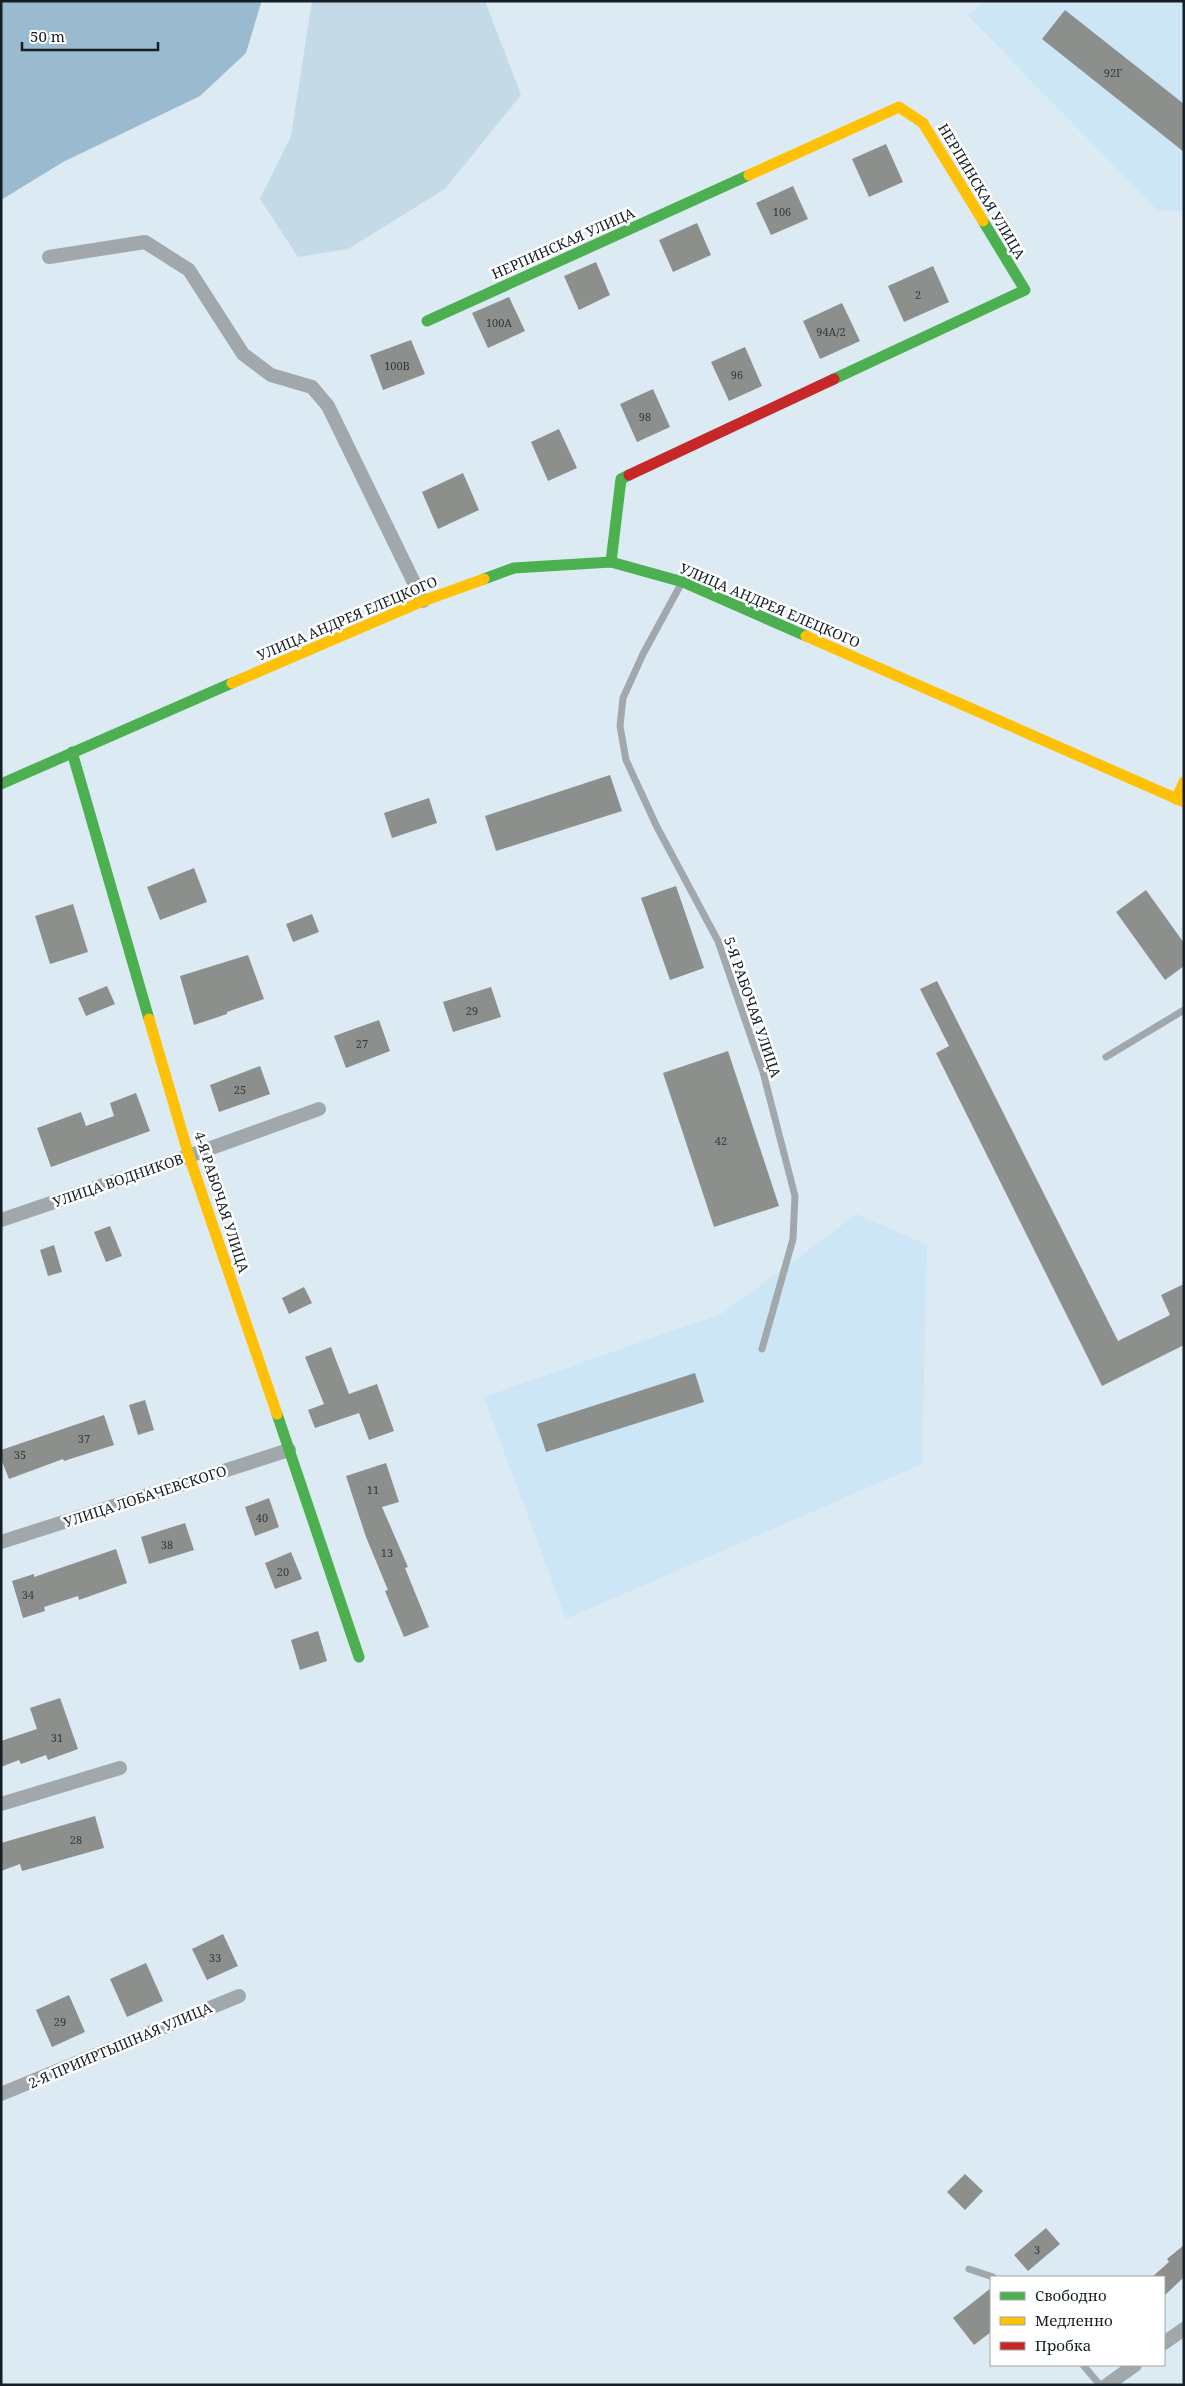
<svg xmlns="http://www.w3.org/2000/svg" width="1185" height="2386" font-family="'Noto Serif',serif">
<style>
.built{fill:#cde6f6}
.green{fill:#c5dae7}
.water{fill:#9abacf}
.building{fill:#8d8f8d}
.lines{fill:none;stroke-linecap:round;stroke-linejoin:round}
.lane{stroke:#a0a8ac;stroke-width:7}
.street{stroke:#a0a8ac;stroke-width:14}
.fast{stroke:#4caf50;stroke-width:11}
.slow{stroke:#ffc107;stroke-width:11}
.jam{stroke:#c62828;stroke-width:11}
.labels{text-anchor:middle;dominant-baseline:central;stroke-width:5;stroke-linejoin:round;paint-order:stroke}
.number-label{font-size:11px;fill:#323a3e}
.street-label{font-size:14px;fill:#141e24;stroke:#fff}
</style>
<rect width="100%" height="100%" fill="#dceaf3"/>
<g class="built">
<path d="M 985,1 L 1184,1 L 1184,211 L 1158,211 L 967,15 Z"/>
<path d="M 857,1214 L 927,1245 L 922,1464 L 566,1619 L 484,1397 L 723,1313 Z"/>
</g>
<path class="green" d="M 312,1 L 485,1 L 521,95 L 445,189 L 348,249 L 298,257 L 260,199 L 291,136 Z"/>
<path class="water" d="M 1,1 L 261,1 L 261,3 L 246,53 L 200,96 L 63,162 L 1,200 Z"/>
<g class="building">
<path d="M 1065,10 L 1184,104 L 1184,152 L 1042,39 Z"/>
<path d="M 886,144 L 903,182 L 869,197 L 852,159 Z"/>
<path d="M 793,186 L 808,219 L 771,235 L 756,203 Z"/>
<path d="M 697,223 L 711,255 L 673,272 L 659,240 Z"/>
<path d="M 596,262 L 610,295 L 579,310 L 564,276 Z"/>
<path d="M 933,266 L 949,302 L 904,322 L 888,286 Z"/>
<path d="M 509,297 L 525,331 L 488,348 L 472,313 Z"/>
<path d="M 842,303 L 860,341 L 820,359 L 803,321 Z"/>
<path d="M 411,340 L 425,374 L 383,390 L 370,355 Z"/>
<path d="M 745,347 L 762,386 L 729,401 L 711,362 Z"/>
<path d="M 653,389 L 670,427 L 637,442 L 620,404 Z"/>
<path d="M 559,429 L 577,468 L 548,481 L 531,442 Z"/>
<path d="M 463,473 L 479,510 L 438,529 L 422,492 Z"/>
<path d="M 610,775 L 622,811 L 496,851 L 485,816 Z"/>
<path d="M 429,798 L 437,823 L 392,838 L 384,813 Z"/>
<path d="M 194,868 L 207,902 L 160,920 L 147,887 Z"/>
<path d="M 676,886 L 704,968 L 670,980 L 641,898 Z"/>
<path d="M 1146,890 L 1184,943 L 1184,966 L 1165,980 L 1116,912 Z"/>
<path d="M 73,904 L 88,952 L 50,964 L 35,916 Z"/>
<path d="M 312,914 L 319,932 L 293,942 L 286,924 Z"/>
<path d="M 248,955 L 264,999 L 227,1012 L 227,1014 L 194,1025 L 180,976 Z"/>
<path d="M 937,981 L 1118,1341 L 1170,1315 L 1161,1295 L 1184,1284 L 1184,1345 L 1102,1386 L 936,1053 L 949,1046 L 920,989 Z"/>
<path d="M 107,986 L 115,1004 L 86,1016 L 78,998 Z"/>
<path d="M 491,987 L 501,1017 L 453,1032 L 443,1002 Z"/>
<path d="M 379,1020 L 390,1051 L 346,1068 L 334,1036 Z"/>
<path d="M 728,1051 L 779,1206 L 714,1227 L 663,1073 Z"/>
<path d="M 260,1066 L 270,1094 L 219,1112 L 210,1085 Z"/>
<path d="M 136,1093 L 150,1131 L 51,1167 L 37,1128 L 81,1112 L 86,1126 L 114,1116 L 110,1103 Z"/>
<path d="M 110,1226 L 122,1256 L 106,1262 L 94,1232 Z"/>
<path d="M 54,1245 L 62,1272 L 48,1276 L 40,1250 Z"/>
<path d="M 304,1287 L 312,1303 L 289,1314 L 282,1298 Z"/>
<path d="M 331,1347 L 349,1394 L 377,1384 L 394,1431 L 369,1440 L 359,1413 L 315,1428 L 308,1410 L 324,1404 L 305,1357 Z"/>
<path d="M 695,1373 L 704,1402 L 546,1452 L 537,1424 Z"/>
<path d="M 145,1400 L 154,1430 L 138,1435 L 129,1405 Z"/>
<path d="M 104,1415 L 114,1445 L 64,1461 L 63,1459 L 9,1479 L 1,1459 L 1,1450 Z"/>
<path d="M 386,1463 L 399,1502 L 382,1507 L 408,1567 L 405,1568 L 429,1627 L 404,1637 L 385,1591 L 388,1590 L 366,1537 L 346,1476 Z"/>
<path d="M 269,1498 L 279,1527 L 255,1536 L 245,1507 Z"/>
<path d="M 185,1523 L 194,1550 L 149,1564 L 141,1537 Z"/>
<path d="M 116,1549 L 127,1583 L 79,1600 L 78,1596 L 44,1607 L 45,1611 L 23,1618 L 12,1581 L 34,1574 L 34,1577 Z"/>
<path d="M 291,1552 L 302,1579 L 275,1589 L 265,1563 Z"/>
<path d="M 318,1631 L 327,1661 L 300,1670 L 291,1640 Z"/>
<path d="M 60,1698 L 78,1749 L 48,1760 L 46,1755 L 21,1764 L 19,1760 L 1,1767 L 1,1741 L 37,1729 L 30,1708 Z"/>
<path d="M 95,1816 L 104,1848 L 22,1871 L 20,1864 L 1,1871 L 1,1843 Z"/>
<path d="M 223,1934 L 238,1966 L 207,1980 L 192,1949 Z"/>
<path d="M 146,1963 L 163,2001 L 127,2017 L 110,1979 Z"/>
<path d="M 69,1995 L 85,2032 L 52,2047 L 36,2010 Z"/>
<path d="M 965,2174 L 983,2191 L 965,2210 L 947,2192 Z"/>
<path d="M 1046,2228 L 1060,2244 L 1028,2271 L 1014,2255 Z"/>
<path d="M 1184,2245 L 1184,2279 L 1183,2278 L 1164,2296 L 1164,2277 L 1152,2277 L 1169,2262 L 1167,2259 Z"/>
<path d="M 991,2288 L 991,2332 L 974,2345 L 953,2318 Z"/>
</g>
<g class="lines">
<g class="lane">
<path d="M 681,584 L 643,654 L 623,698 L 620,726 L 626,760 L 657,827 L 718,941 L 763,1072 L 795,1196 L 793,1239 L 762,1349"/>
<path d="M 1106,1057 L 1184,1010"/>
<path d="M 969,2269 L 993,2277"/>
<path d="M 1083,2365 L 1100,2385"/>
</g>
<g class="street">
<path d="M 49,257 L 145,242 L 189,270 L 243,354 L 271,375 L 312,387 L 328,406 L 423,601"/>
<path d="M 1,1220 L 189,1156 L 319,1109"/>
<path d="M 1,1542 L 289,1450"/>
<path d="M 1,1804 L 120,1768"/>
<path d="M 1,2094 L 239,1996"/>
<path d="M 1164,2343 L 1184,2329"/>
<path d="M 1107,2385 L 1135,2365"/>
</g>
<g class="fast">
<path d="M 427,321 L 749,175"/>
<path d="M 834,379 L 1025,290 L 983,221"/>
<path d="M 611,562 L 621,479 L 629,475"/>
<path d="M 484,579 L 514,568 L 611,562 L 683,582 L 806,636"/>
<path d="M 72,752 L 149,1019"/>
<path d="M 1,784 L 232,683"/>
<path d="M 277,1414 L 359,1657"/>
</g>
<g class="slow">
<path d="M 749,175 L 899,107 L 923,123 L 983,221"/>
<path d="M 806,636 L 1184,802"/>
<path d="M 232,683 L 423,601 L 484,579"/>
<path d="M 1176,799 L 1184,782"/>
<path d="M 149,1019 L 189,1156 L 277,1414"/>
</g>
<path class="jam" d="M 629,475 L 834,379"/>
</g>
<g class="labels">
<g class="number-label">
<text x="1113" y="72">92Г</text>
<text x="782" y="211">106</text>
<text x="918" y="294">2</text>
<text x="499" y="322">100А</text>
<text x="831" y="331">94А/2</text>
<text x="397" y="365">100В</text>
<text x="737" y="374">96</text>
<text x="645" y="416">98</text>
<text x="472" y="1010">29</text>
<text x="362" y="1043">27</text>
<text x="240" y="1089">25</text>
<text x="721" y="1140">42</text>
<text x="84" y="1438">37</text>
<text x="20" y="1454">35</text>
<text x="373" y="1489">11</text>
<text x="262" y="1517">40</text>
<text x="167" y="1544">38</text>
<text x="387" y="1552">13</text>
<text x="283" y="1571">20</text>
<text x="28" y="1594">34</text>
<text x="57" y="1737">31</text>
<text x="76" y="1839">28</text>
<text x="215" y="1957">33</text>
<text x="60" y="2021">29</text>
<text x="1037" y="2249">3</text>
</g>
<g class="street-label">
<text transform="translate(982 191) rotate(59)">НЕРПИНСКАЯ УЛИЦА</text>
<text transform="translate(563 243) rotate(-24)">НЕРПИНСКАЯ УЛИЦА</text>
<text transform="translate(770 605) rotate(23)">УЛИЦА АНДРЕЯ ЕЛЕЦКОГО</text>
<text transform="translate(347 618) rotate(-23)">УЛИЦА АНДРЕЯ ЕЛЕЦКОГО</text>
<text transform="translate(753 1007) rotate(71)">5-Я РАБОЧАЯ УЛИЦА</text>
<text transform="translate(118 1180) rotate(-19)">УЛИЦА ВОДНИКОВ</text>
<text transform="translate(222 1202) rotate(72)">4-Я РАБОЧАЯ УЛИЦА</text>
<text transform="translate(145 1496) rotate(-18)">УЛИЦА ЛОБАЧЕВСКОГО</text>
<text transform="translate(120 2045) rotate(-23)">2-Я ПРИИРТЫШНАЯ УЛИЦА</text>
</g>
</g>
<rect width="1185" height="2386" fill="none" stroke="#141e24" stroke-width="5"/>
<rect x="990" y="2276" width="175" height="90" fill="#ffffff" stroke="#a1a5a7"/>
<rect x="1000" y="2292" width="25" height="8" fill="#4caf50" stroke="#a1a5a7"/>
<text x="1035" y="2301" font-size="15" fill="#141e24">Свободно</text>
<rect x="1000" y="2317" width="25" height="8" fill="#ffc107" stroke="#a1a5a7"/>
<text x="1035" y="2326" font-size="15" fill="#141e24">Медленно</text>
<rect x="1000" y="2342" width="25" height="8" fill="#c62828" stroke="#a1a5a7"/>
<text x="1035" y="2351" font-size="15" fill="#141e24">Пробка</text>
<path d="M22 42v8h136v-8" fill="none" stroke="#141e24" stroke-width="2.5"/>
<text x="30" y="42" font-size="15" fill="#141e24" stroke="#ffffff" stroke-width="4" paint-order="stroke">50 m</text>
</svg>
